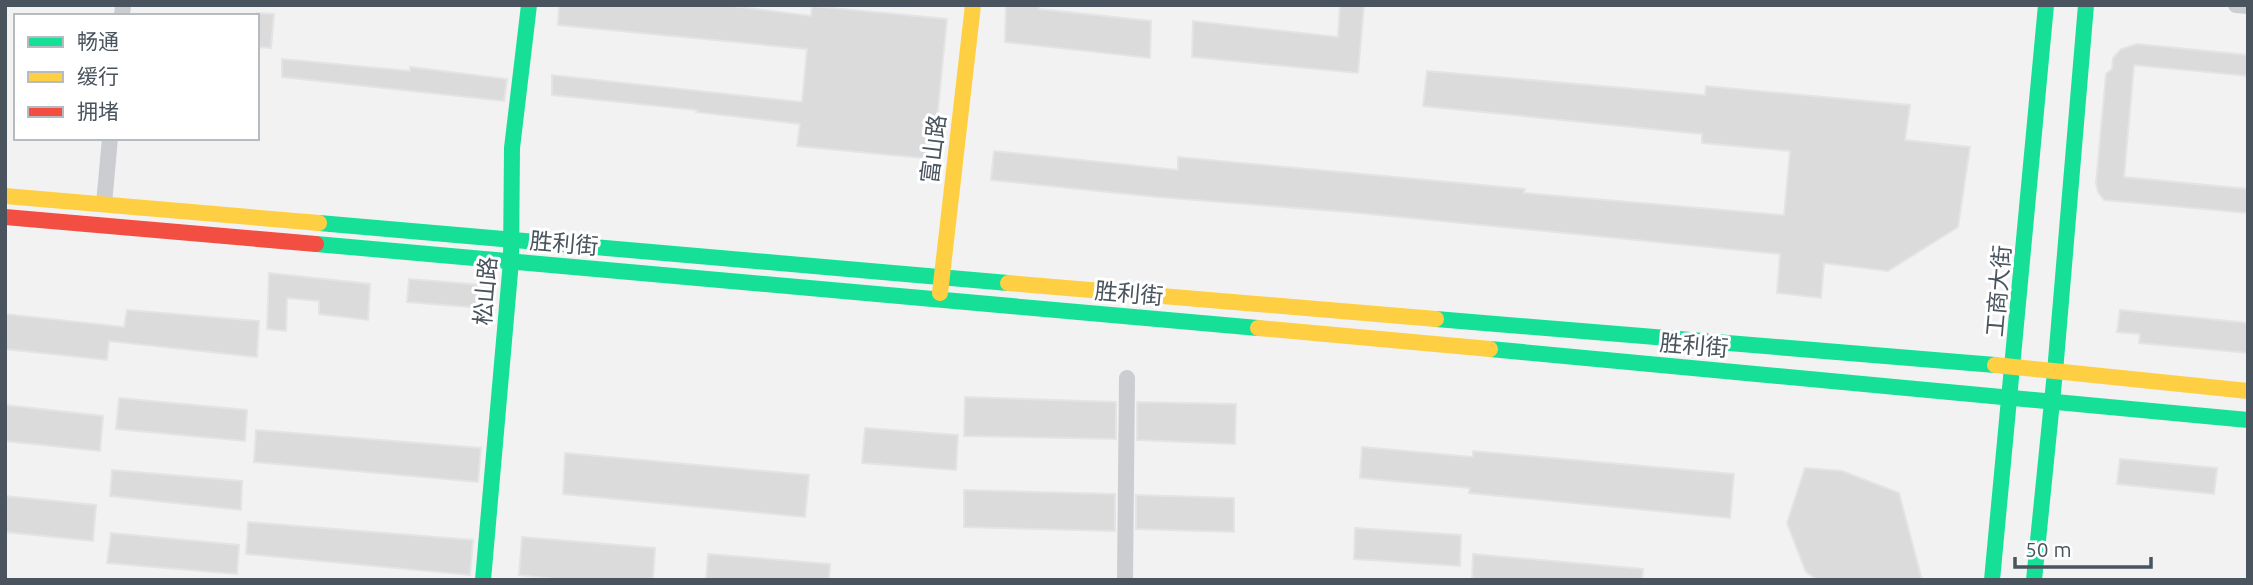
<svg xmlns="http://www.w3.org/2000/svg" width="2253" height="585" font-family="Ubuntu,'Noto Sans SC',sans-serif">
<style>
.building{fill:#dbdbdc;stroke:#e3e4e5;stroke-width:2}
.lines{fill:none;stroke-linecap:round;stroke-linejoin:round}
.street{stroke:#cbcdd0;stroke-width:16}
.fast{stroke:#16e098;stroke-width:16}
.slow{stroke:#ffcf43;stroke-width:16}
.jam{stroke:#f24e42;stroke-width:16}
.labels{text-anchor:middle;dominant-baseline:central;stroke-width:6;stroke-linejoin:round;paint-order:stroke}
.street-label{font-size:23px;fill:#49545e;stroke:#fff}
</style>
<rect width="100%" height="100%" fill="#f2f2f2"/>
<g class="building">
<path d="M 559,5 L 724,5 L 811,16 L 812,6 L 947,19 L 933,159 L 797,146 L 800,124 L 696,112 L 697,110 L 552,95 L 552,75 L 802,102 L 807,49 L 558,25 Z"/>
<path d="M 1006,5 L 1039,5 L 1039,9 L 1151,21 L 1150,58 L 1005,42 Z"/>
<path d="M 1340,5 L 1364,5 L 1358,73 L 1192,57 L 1193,21 L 1338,37 Z"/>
<path d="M 257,13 L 274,14 L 271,48 L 257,47 Z"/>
<path d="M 2137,44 L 2248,55 L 2248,76 L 2134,65 L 2124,177 L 2248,189 L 2248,213 L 2104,200 L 2098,192 L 2096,183 L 2106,74 L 2112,69 L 2113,58 L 2121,49 Z"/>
<path d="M 282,59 L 410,71 L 410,67 L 507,79 L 504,101 L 282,77 Z"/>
<path d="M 1427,71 L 1705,95 L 1706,86 L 1910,105 L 1905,140 L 1970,147 L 1958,227 L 1888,271 L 1824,263 L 1821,298 L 1777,293 L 1780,254 L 1348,212 L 1157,197 L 991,180 L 994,151 L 1178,170 L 1178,157 L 1525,189 L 1524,193 L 1784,215 L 1790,151 L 1702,143 L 1702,134 L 1423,106 Z"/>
<path d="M 269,273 L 370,284 L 368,320 L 319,314 L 319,301 L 287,298 L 286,331 L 267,329 Z"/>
<path d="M 409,279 L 496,286 L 494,309 L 407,302 Z"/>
<path d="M 127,310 L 259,321 L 257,357 L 109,341 L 107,360 L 5,349 L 5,314 L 124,327 Z"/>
<path d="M 2120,310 L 2248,323 L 2248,353 L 2139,343 L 2140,334 L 2117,332 Z"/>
<path d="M 965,397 L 1116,402 L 1116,439 L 964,436 Z"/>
<path d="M 119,398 L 247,410 L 245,441 L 116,429 Z"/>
<path d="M 1137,402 L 1236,404 L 1235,444 L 1137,440 Z"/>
<path d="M 5,405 L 103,416 L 100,451 L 5,441 Z"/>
<path d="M 865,428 L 958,435 L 956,470 L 862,463 Z"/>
<path d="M 256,430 L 481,448 L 478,482 L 254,462 Z"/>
<path d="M 1362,447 L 1473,457 L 1473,451 L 1734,474 L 1730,518 L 1469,493 L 1470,488 L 1360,478 Z"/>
<path d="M 565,453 L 809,475 L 805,517 L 563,494 Z"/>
<path d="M 2120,459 L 2217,468 L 2214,494 L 2117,484 Z"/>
<path d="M 1805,468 L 1842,471 L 1899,493 L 1922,580 L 1818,580 L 1806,572 L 1787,523 Z"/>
<path d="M 112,470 L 242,481 L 241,510 L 110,496 Z"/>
<path d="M 964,490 L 1115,494 L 1115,531 L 964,527 Z"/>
<path d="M 1136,495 L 1234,498 L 1234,532 L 1136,529 Z"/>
<path d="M 5,496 L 96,505 L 93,541 L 5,532 Z"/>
<path d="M 248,522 L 473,540 L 470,575 L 246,554 Z"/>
<path d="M 1355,528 L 1461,535 L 1460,566 L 1354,559 Z"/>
<path d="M 111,533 L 239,545 L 237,574 L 107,563 Z"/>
<path d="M 522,537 L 655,548 L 653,580 L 563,580 L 519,575 Z"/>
<path d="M 708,554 L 830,564 L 829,580 L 706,580 Z"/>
<path d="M 1473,554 L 1643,569 L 1642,580 L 1472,580 Z"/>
</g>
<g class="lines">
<g class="street">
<path d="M 2236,5 L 2248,6"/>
<path d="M 122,16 L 123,5"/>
<path d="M 104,204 L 110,138"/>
<path d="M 1125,580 L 1127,378"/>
</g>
<g class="fast">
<path d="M 319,223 L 1008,283"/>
<path d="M 316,244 L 1258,328"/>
<path d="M 1436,319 L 1995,365"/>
<path d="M 1490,349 L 2248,420"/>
<path d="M 483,580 L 511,261 L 512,148 L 529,5"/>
<path d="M 1992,580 L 2046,5"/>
<path d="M 2034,580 L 2055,372 L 2086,5"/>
</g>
<g class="slow">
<path d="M 5,196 L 319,223"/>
<path d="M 1008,283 L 1436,319"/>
<path d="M 940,293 L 973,5"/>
<path d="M 1258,328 L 1490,349"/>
<path d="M 1995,365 L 2248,391"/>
</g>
<path class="jam" d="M 5,217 L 316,244"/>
</g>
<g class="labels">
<g class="street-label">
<text transform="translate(933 149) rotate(-83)">富山路</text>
<text transform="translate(564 243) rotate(5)">胜利街</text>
<text transform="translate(485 291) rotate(-85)">松山路</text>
<text transform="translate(1998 291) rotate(-85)">工商大街</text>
<text transform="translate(1129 293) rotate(5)">胜利街</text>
<text transform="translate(1694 345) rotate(5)">胜利街</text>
</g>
</g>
<rect width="2253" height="585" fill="none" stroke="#49545e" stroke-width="14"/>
<rect x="14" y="14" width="245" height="126" fill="#ffffff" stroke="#b6bbbf" stroke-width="2"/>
<rect x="28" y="37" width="35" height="10" fill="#16e098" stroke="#b6bbbf" stroke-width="2"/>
<text x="77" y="49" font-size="21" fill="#49545e">畅通</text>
<rect x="28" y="72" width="35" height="10" fill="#ffcf43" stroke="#b6bbbf" stroke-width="2"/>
<text x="77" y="84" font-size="21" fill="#49545e">缓行</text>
<rect x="28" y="107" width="35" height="10" fill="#f24e42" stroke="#b6bbbf" stroke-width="2"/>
<text x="77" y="119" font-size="21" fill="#49545e">拥堵</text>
<path d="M2015 557v10h136v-10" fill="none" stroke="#49545e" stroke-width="3.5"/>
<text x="2025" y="557" font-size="21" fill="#49545e" stroke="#ffffff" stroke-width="5" paint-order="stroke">50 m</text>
</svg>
